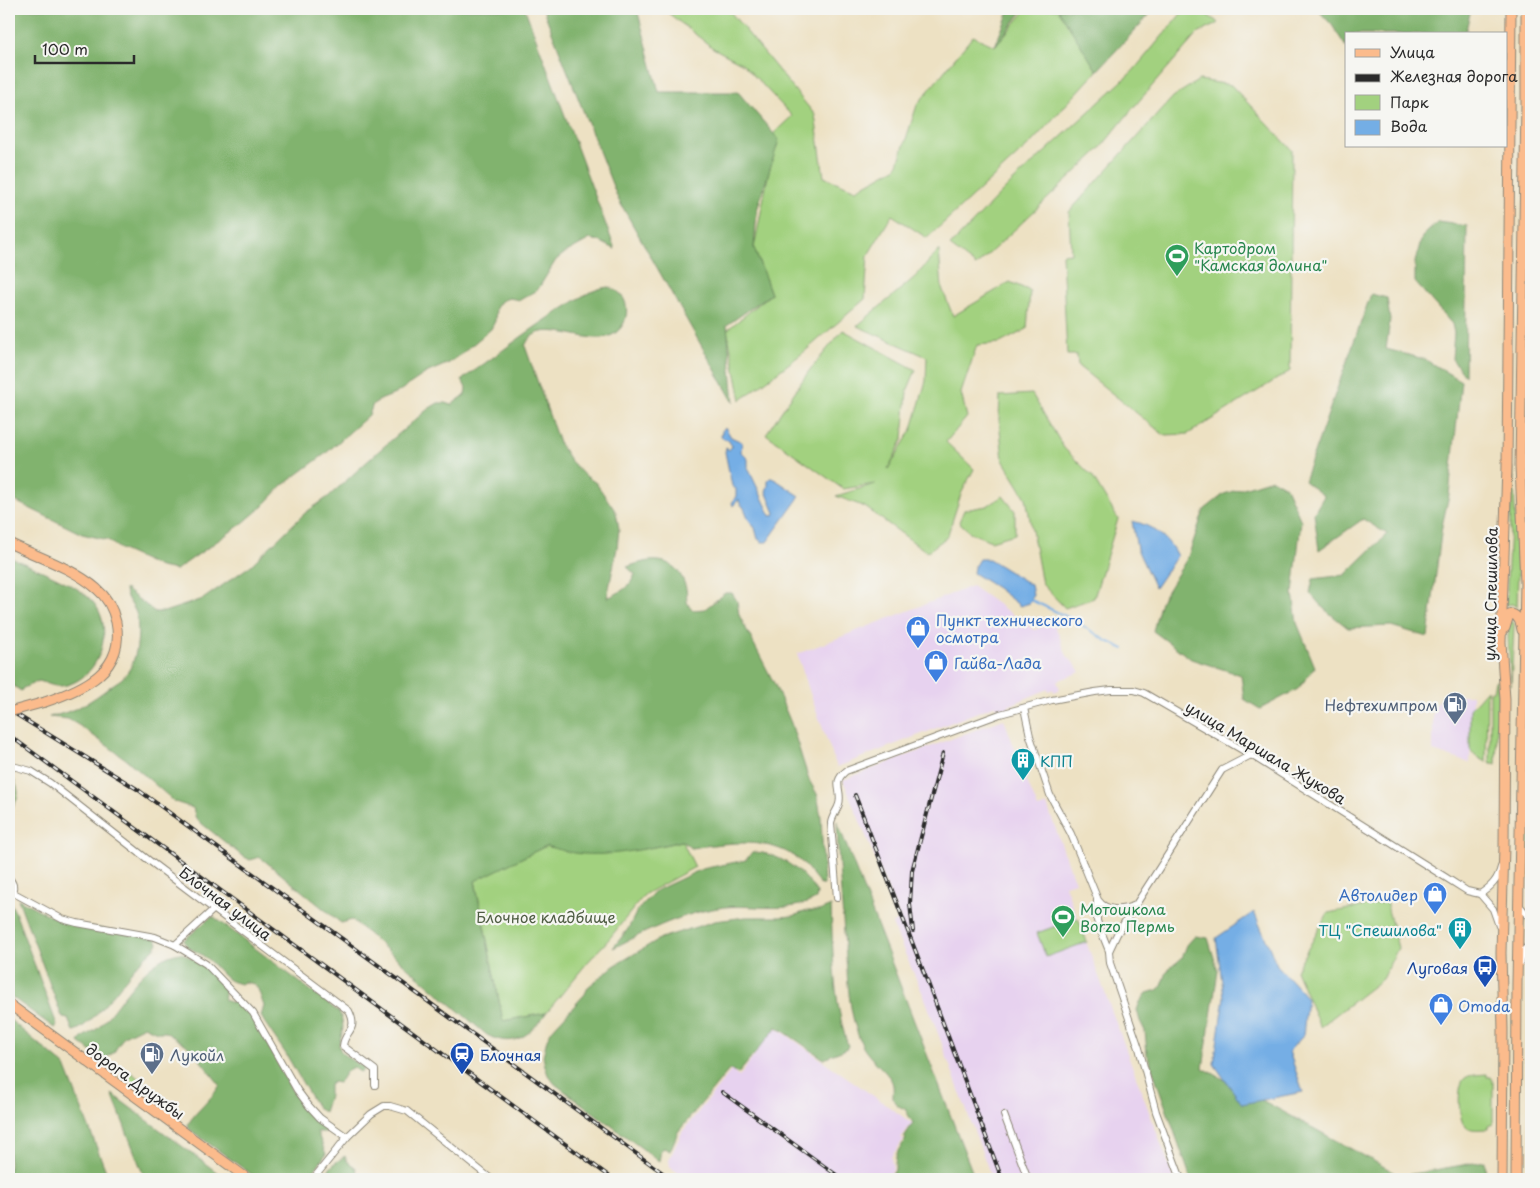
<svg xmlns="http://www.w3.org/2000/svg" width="1540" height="1188" font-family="'Playpen Sans',sans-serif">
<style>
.built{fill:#e7d2ef}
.green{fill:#a2d17f;stroke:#667e55}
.forest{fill:#81b36e;stroke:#566f4c}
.water{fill:#74aee5;stroke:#506c88}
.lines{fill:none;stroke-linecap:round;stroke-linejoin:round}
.stream{stroke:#74aee5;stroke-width:2}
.minor-casing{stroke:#8c8677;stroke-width:8}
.major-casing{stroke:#8c8677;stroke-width:11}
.minor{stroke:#fff;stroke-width:6}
.major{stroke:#fbbb8c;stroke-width:9}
.rail-casing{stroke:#2b2b2b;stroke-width:4}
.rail{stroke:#f6f6f2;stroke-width:2;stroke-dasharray:5.5;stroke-linecap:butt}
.major-bridge-casing{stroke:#8c8677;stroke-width:11;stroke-linecap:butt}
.major-bridge{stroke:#fbbb8c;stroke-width:9}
.labels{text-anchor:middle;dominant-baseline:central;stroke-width:4.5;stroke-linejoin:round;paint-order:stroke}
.leisure-label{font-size:15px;fill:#27864d;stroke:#f6f6f2;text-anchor:start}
.street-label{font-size:15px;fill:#2b2b2b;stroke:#f6f6f2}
.shop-label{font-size:15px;fill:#366cbe;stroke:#f6f6f2;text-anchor:start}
.service-label{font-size:15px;fill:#4e5e75;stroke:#f6f6f2;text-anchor:end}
.culture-label{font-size:15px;fill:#0d838f;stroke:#f6f6f2;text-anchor:start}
.park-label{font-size:15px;fill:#4f5d44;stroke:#f6f6f2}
.transit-label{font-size:15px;fill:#164399;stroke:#f6f6f2;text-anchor:end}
</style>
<rect width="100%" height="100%" fill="#f6f6f2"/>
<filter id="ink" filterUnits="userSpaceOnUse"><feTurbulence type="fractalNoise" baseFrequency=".02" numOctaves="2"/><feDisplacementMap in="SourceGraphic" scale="10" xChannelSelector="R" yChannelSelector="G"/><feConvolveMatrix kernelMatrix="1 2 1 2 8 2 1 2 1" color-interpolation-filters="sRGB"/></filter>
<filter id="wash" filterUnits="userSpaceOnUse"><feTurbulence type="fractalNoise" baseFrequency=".0096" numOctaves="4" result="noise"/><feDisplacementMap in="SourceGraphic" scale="20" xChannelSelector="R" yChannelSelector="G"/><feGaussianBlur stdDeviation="1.12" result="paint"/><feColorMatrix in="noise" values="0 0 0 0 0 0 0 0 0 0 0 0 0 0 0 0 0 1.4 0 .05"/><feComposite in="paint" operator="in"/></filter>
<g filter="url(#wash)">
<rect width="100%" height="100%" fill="#ede1c3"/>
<g class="built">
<path d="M 972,586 L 1034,630 L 1054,623 L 1067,656 L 1075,664 L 1080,672 L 1057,681 L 1060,689 L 1054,692 L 1053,689 L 1049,691 L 1048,689 L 1008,706 L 1009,708 L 999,712 L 996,705 L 837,767 L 812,699 L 797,654 Z"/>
<path d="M 1445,695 L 1472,695 L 1470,763 L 1433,751 L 1433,708 Z"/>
<path d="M 1004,719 L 1024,774 L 1027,774 L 1028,778 L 1026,779 L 1038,808 L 1047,805 L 1075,882 L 1065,885 L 1174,1179 L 992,1179 L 926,1001 L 892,924 L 900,919 L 843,780 Z"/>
<path d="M 775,1027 L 912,1123 L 901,1138 L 904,1139 L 891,1157 L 893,1170 L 886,1179 L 687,1179 L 670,1167 L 669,1160 L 682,1132 L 731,1071 L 739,1077 Z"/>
</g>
<g class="green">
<path d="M 663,9 L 728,9 L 815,115 L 824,177 L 856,190 L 897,167 L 917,105 L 973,36 L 995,46 L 1027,9 L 1062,9 L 1097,71 L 1031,143 L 927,238 L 892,215 L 868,255 L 865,299 L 804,352 L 741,400 L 727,330 L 771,294 L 754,248 L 768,176 L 773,134 L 792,116 L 743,64 L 713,48 Z"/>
<path d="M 1185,9 L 1198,9 L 1219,23 L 1198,33 L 1133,108 L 1098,151 L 976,266 L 950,246 L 1009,185 L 1133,71 Z"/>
<path d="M 1199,80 L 1231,85 L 1292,150 L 1290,371 L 1188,434 L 1164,435 L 1078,366 L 1077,355 L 1067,355 L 1062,254 L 1071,253 L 1069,212 L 1173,97 Z"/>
<path d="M 939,250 L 942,288 L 953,316 L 1010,282 L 1030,291 L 1027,329 L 1000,343 L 977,345 L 961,393 L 967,417 L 946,442 L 974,469 L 961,494 L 947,537 L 927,552 L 865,507 L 836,496 L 875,484 L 843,489 L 766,434 L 809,371 L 843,330 L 916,370 L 907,391 L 903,439 L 888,469 L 912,429 L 926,381 L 927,357 L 857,326 L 915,277 Z"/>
<path d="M 1032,394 L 1064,448 L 1092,476 L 1118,519 L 1094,598 L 1065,608 L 1042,584 L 1026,498 L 1003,460 L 999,419 L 1000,396 Z"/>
<path d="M 1513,467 L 1518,574 L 1517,607 L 1512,604 L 1506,605 Z"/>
<path d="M 1003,496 L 1015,511 L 1015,534 L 991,541 L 971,533 L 959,522 L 964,510 L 987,506 Z"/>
<path d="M 1511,621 L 1514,623 L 1514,626 L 1511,685 L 1508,637 L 1510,622 Z"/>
<path d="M 1495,681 L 1497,681 L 1498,693 L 1496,765 L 1490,763 L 1490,691 L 1493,691 Z"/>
<path d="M 1487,690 L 1486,762 L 1473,754 L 1470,749 L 1470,709 Z"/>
<path d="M 1526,826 L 1530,826 L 1531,880 L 1526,876 Z"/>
<path d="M 682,841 L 695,867 L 645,894 L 609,939 L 587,963 L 546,1013 L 503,1021 L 475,880 L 546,846 C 596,859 632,852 682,841 Z"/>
<path d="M 1386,902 L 1398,948 L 1382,979 L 1320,1027 L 1296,970 L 1328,913 Z"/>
<path d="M 1078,918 L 1087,942 L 1046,957 L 1037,933 Z"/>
<path d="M 127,1071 L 129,1071 L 170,1102 L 171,1106 L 166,1108 L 125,1078 L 125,1074 Z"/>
<path d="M 1487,1074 L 1487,1077 L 1491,1077 L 1493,1081 L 1493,1124 L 1488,1126 L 1488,1129 C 1481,1129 1470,1131 1465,1126 C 1458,1120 1457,1086 1464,1079 C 1469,1074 1479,1075 1487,1074 Z"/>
</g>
<g class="forest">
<path d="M 9,9 L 525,9 L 615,249 L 599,241 L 590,239 L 565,253 L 556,260 L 540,286 L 535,291 L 520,300 L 509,298 L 501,301 L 496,308 L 495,321 L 491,329 L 459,356 L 449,363 L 426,373 L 395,394 L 380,400 L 373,404 L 369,415 L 325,454 L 283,485 L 263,506 L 243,523 L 176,570 L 160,567 L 120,549 L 108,540 L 82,534 L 9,498 Z"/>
<path d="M 543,9 L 637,9 L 659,92 L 738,92 L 779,140 L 757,210 L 754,248 L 771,294 L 727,325 L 734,403 L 618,199 Z"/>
<path d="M 1010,9 L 1024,9 L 995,46 Z"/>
<path d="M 1058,9 L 1150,9 L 1151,13 L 1097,71 Z"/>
<path d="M 1317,9 L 1471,9 L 1465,34 L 1346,34 L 1346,47 L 1332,25 Z"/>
<path d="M 1438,222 L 1467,226 L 1465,376 L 1452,359 L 1454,333 L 1452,324 L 1415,282 L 1415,262 L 1422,237 Z"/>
<path d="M 608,287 C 634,293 632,330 607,337 C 584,344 537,315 525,346 L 559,443 L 570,460 L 583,474 L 596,483 L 616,512 L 619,529 L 617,548 L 607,598 C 619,593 631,587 635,574 L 627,567 C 651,558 675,555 685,585 C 689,596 683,600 692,610 L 705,609 L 725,593 L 732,593 L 737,601 L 739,615 L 775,685 L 791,723 L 809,780 L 817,794 L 821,817 L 824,885 L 821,885 C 814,877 807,866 798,859 C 768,836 726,843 691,848 L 682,841 C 645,849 606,859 568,852 C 561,850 553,848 546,846 L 475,881 L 503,1021 L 546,1013 C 530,1035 515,1049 487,1035 L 352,920 L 341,923 L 260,857 L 250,860 L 241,855 L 196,819 L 193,808 L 175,802 L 127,760 L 80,726 L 68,719 L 49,717 C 74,712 91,702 111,686 C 116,682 123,679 126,674 C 138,660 139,634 137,617 C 136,607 125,600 125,589 L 155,612 L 164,612 L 203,599 L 250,566 L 305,513 L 328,497 L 381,449 L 428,409 L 438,403 L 445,403 L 451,405 L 465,395 L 466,388 L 462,380 L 467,376 C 500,353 531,328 566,307 C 579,298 592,289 608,287 Z"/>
<path d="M 1371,294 L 1387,298 L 1390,320 L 1386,349 L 1424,359 L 1461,381 L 1449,495 L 1442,526 L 1428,637 L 1391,626 L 1348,628 L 1323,608 L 1310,593 L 1313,579 L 1345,575 L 1387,534 L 1363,519 L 1319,550 L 1314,513 L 1324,496 L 1304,481 Z"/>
<path d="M 1272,479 L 1286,487 L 1301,521 L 1293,593 L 1297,623 L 1315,667 L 1298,689 L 1260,709 L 1244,699 L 1241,675 L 1191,659 L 1153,631 L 1161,601 L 1188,557 L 1204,510 L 1224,494 Z"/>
<path d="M 9,557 C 32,567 77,583 93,602 C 117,630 98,682 61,686 C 53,687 47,683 39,681 L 23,688 L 21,691 L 9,683 Z"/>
<path d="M 9,773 C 20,787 22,798 9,811 Z"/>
<path d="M 837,821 L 975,1179 L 889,1179 L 895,1170 C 895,1155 897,1151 906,1139 L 904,1137 L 913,1123 L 905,1109 C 884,1101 899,1091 890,1078 C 882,1067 870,1059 863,1047 C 848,1016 848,979 845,946 C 842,904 838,863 837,821 Z"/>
<path d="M 752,852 C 778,852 804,871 817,893 L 816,899 C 788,914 754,904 725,907 C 684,912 649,930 613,948 L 628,929 L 637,911 L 655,891 L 702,869 L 746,860 Z"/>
<path d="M 18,899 L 60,921 L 156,939 L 158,943 C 154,951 145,956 139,963 C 125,977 91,1029 73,1031 L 68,1019 L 63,1018 L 61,1014 Z"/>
<path d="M 9,900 L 15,912 L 57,1025 L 56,1028 L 53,1027 L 9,995 Z"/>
<path d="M 831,906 C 833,953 833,1000 848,1046 L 846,1049 L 831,1055 L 829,1057 L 824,1059 L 776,1026 L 775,1029 L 738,1074 L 732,1070 L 729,1070 L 678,1132 L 670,1151 L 664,1148 L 661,1150 L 659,1161 L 555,1084 L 548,1075 L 545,1066 L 543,1056 L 547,1039 L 552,1030 L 585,994 L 588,987 L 614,966 L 661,938 L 715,921 L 746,917 L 780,917 L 793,916 L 807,911 L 819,911 Z"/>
<path d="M 211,917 L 214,917 L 339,1012 C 354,1042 317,1044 364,1067 L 363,1070 L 360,1072 L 353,1067 C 342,1073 345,1077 338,1083 L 333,1082 L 329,1085 L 329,1096 L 324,1112 L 320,1110 L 316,1106 L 286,1054 L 265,1023 L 261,1016 L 264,1006 L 258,989 L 254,984 L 244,982 L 241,984 C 237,983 232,982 229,980 C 219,973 213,962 202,955 C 195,950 186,949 184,940 Z"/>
<path d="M 1195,936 L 1208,938 L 1218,971 L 1203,1068 L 1401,1176 L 1485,1161 L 1486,1179 L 1191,1179 L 1147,1054 L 1145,1031 L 1140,1021 L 1137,1010 L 1140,1002 L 1147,993 L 1157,990 L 1162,986 L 1167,972 L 1171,967 L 1182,958 L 1187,945 Z"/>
<path d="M 181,953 C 196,959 216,974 223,989 C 225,992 224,996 225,1000 L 229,1002 L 239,1002 C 265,1029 276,1067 297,1098 C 302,1105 307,1113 314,1119 C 319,1123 324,1126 327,1132 L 317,1132 L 326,1154 L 308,1179 L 258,1179 L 189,1129 L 188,1124 C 197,1110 212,1099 220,1085 L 193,1051 L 185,1044 L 165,1032 L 157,1032 L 144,1026 L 124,1036 L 114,1052 L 105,1059 L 100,1058 L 79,1042 C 83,1034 94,1033 100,1026 C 123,1001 145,957 181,953 Z"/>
<path d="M 9,1019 L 65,1066 L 109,1179 L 9,1179 Z"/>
<path d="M 112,1094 L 226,1179 L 145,1179 Z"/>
<path d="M 345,1156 L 347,1161 L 356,1168 L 358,1177 L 367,1177 L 368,1179 L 320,1179 L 335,1163 Z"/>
</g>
<g class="water">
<path d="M 725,427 L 731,437 L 742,442 L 741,452 L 748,459 L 748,468 L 771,516 L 774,515 L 775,513 L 766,491 L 768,486 L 768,480 L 770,478 L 773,478 L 800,496 L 767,542 L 762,542 L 758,539 L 755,528 L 749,520 L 744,508 L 739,502 L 739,499 L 733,506 L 732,503 L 736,496 L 736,489 L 732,486 L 725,452 L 726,448 L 729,450 L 732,446 L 728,440 L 724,439 L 721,437 L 722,431 Z"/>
<path d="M 1132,521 C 1152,525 1168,537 1177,556 L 1155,588 L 1137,549 Z"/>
<path d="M 979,559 L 989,559 L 1031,585 L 1033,595 L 1030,603 L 1020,606 L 997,588 L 973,573 L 974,567 Z"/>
<path d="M 1254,912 L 1277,965 L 1307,998 L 1303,1036 L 1289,1051 L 1303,1092 L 1242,1104 L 1214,1064 L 1224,997 L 1216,938 Z"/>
</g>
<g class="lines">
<path class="stream" d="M 1031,600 L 1074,620 L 1107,641 L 1124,649"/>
</g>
</g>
<g filter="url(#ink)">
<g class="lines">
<defs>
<g id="minor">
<path d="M 1024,708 L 1030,736 L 1050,795 L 1071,834 L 1098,900 C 1107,913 1123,910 1136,905"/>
<path d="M 9,765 L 31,771 L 50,783 L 151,862 L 349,1011 C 359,1031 344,1031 343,1046 L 375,1070 L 375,1085"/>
<path d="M 9,878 C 12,882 15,886 12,892 L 62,919 L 77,923 L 155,937 L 175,945 L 206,964 L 253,1013 L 297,1090 L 309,1106 L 320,1118 L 347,1137"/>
<path d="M 1480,894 C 1491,887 1498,880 1501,867"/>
<path d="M 837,898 L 831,823 C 832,816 837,811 839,804 C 843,790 831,783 846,771 L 1000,714 L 1052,700 L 1095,692 L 1111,690 L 1134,690 L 1144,693 L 1251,755 L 1445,877 L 1467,891 L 1480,894 L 1493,909 L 1499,926"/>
<path d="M 1097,900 L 1097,921 L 1109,951"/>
<path d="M 1520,906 L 1531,920"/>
<path d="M 175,945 L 214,909"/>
<path d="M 1521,962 L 1524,950 L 1531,943"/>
<path d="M 1004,1115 L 1028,1179"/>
<path d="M 313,1179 L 347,1137 L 371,1114 L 384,1106 L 390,1106 L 407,1111 L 491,1179"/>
<path d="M 1181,1179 L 1156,1112 L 1139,1048 L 1110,963 L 1109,951 L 1117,934 L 1222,770 L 1251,755"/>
</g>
<g id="major">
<path d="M 9,543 C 38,557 73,568 97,589 C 108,598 113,609 116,622 C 126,671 83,689 45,702"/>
<path d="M 1505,628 L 1509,615 L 1512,614 C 1519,616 1521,623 1522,630"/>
<path d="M 9,1004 L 248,1179"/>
<path d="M 1502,1179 L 1503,1030 L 1501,953 L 1504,846 L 1505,699 L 1501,642 L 1507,467 L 1511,9"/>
<path d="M 1516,1179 L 1517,983 L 1525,583 L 1520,465 L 1526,104 L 1526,9"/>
</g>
</defs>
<use href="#minor" class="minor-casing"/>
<use href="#major" class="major-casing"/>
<use href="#minor" class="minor"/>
<use href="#major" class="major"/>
<defs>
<g id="rail">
<path d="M 9,710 L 137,789 L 671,1179"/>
<path d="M 9,735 L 613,1179"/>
<path d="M 855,795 L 926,978 L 1002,1179"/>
<path d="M 913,931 L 910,904 L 912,871 L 943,753"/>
<path d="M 722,1092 L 842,1179"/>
</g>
</defs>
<use href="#rail" class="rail-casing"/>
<use href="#rail" class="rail"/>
<defs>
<path id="major-bridge" d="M 9,712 L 45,702"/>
</defs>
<use href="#major-bridge" class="major-bridge-casing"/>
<use href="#major-bridge" class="major-bridge"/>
</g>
</g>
<defs>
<symbol id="stadium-pin" viewBox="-11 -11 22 30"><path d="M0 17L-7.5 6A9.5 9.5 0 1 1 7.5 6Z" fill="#2e9e5b" stroke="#f6f6f2"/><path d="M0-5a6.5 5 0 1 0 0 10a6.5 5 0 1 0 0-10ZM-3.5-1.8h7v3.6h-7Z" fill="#fff"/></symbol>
<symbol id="shop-pin" viewBox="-11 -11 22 30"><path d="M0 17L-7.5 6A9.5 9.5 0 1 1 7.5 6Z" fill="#3f7fe0" stroke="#f6f6f2"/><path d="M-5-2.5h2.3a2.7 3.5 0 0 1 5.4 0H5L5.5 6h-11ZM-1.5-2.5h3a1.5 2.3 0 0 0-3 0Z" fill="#fff"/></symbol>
<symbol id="fuel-pin" viewBox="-11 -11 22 30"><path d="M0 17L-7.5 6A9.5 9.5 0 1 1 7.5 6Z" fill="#5c6f8a" stroke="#f6f6f2"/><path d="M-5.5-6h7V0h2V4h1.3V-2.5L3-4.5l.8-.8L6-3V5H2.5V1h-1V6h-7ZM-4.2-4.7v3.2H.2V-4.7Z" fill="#fff"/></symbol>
<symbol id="building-pin" viewBox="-11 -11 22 30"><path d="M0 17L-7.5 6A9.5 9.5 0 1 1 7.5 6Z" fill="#0f9aa8" stroke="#f6f6f2"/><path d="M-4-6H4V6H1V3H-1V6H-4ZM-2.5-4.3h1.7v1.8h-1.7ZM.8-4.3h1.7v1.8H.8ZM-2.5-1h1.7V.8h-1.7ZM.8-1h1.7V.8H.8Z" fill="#fff"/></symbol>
<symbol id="bus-pin" viewBox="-11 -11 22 30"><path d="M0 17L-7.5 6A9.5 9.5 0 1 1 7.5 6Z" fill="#1a4fb4" stroke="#f6f6f2"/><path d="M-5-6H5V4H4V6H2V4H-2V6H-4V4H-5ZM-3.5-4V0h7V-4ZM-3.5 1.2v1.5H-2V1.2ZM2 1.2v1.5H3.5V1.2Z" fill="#fff"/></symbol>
<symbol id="station-pin" viewBox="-11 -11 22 30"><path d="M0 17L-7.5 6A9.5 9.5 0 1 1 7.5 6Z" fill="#1a4fb4" stroke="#f6f6f2"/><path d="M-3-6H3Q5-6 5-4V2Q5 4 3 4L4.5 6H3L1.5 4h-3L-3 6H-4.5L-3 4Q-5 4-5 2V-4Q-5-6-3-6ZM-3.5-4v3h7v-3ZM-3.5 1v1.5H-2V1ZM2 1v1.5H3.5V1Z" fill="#fff"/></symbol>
</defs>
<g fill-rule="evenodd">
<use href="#stadium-pin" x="1163" y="242" width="28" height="38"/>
<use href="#shop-pin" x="904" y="614" width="28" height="38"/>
<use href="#shop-pin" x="922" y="648" width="28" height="38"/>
<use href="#fuel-pin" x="1441" y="690" width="28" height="38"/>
<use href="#building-pin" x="1009" y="746" width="28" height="38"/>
<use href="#shop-pin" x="1421" y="880" width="28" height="38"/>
<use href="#stadium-pin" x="1049" y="903" width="28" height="38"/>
<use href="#building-pin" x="1446" y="915" width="28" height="38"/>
<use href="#bus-pin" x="1471" y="953" width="28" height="38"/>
<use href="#shop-pin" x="1427" y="991" width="28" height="38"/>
<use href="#fuel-pin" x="138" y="1040" width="28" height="38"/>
<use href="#station-pin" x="448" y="1040" width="28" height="38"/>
</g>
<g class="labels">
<g class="leisure-label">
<text x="1194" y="247">Картодром<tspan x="1194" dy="17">"Камская долина"</tspan></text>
<text x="1080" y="908">Мотошкола<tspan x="1080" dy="17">Borzo Пермь</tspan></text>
</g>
<g class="street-label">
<text transform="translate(1490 594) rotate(-89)">улица Спешилова</text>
<text transform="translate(1266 752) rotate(31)">улица Маршала Жукова</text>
<text transform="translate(226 903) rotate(37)">Блочная улица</text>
<text transform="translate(136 1081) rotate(36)">дорога Дружбы</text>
</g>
<g class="shop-label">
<text x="936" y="619">Пункт технического<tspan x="936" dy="17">осмотра</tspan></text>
<text x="954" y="662">Гайва-Лада</text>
<text x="1418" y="894" text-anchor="end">Автолидер</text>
<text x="1458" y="1005">Omoda</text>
</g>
<g class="service-label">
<text x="1438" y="704">Нефтехимпром</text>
<text x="170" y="1054" text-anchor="start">Лукойл</text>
</g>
<g class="culture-label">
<text x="1040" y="760">КПП</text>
<text x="1442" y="929" text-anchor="end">ТЦ "Спешилова"</text>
</g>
<g class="park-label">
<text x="546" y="916">Блочное кладбище</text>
</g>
<g class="transit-label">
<text x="1468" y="967">Луговая</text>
<text x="480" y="1054" text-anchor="start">Блочная</text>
</g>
</g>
<rect width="1540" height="1188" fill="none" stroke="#f6f6f2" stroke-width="30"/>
<rect x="1345" y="32" width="162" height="115" fill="#f6f6f2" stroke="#a5a5a2"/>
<rect x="1355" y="49" width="25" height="8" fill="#fbbb8c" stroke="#a5a5a2"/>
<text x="1390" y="58" font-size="15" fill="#2b2b2b">Улица</text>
<rect x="1355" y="74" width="25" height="8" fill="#2b2b2b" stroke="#a5a5a2"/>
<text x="1390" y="82" font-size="15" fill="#2b2b2b">Железная дорога</text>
<rect x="1355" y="95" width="25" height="15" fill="#a2d17f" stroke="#a5a5a2"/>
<text x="1390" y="108" font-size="15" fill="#2b2b2b">Парк</text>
<rect x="1355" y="120" width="25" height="15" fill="#74aee5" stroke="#a5a5a2"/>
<text x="1390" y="132" font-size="15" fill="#2b2b2b">Вода</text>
<path d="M35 55v8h99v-8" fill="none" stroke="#2b2b2b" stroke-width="2.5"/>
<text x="42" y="55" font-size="15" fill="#2b2b2b" stroke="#f6f6f2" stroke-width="4" paint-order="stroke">100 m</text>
</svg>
